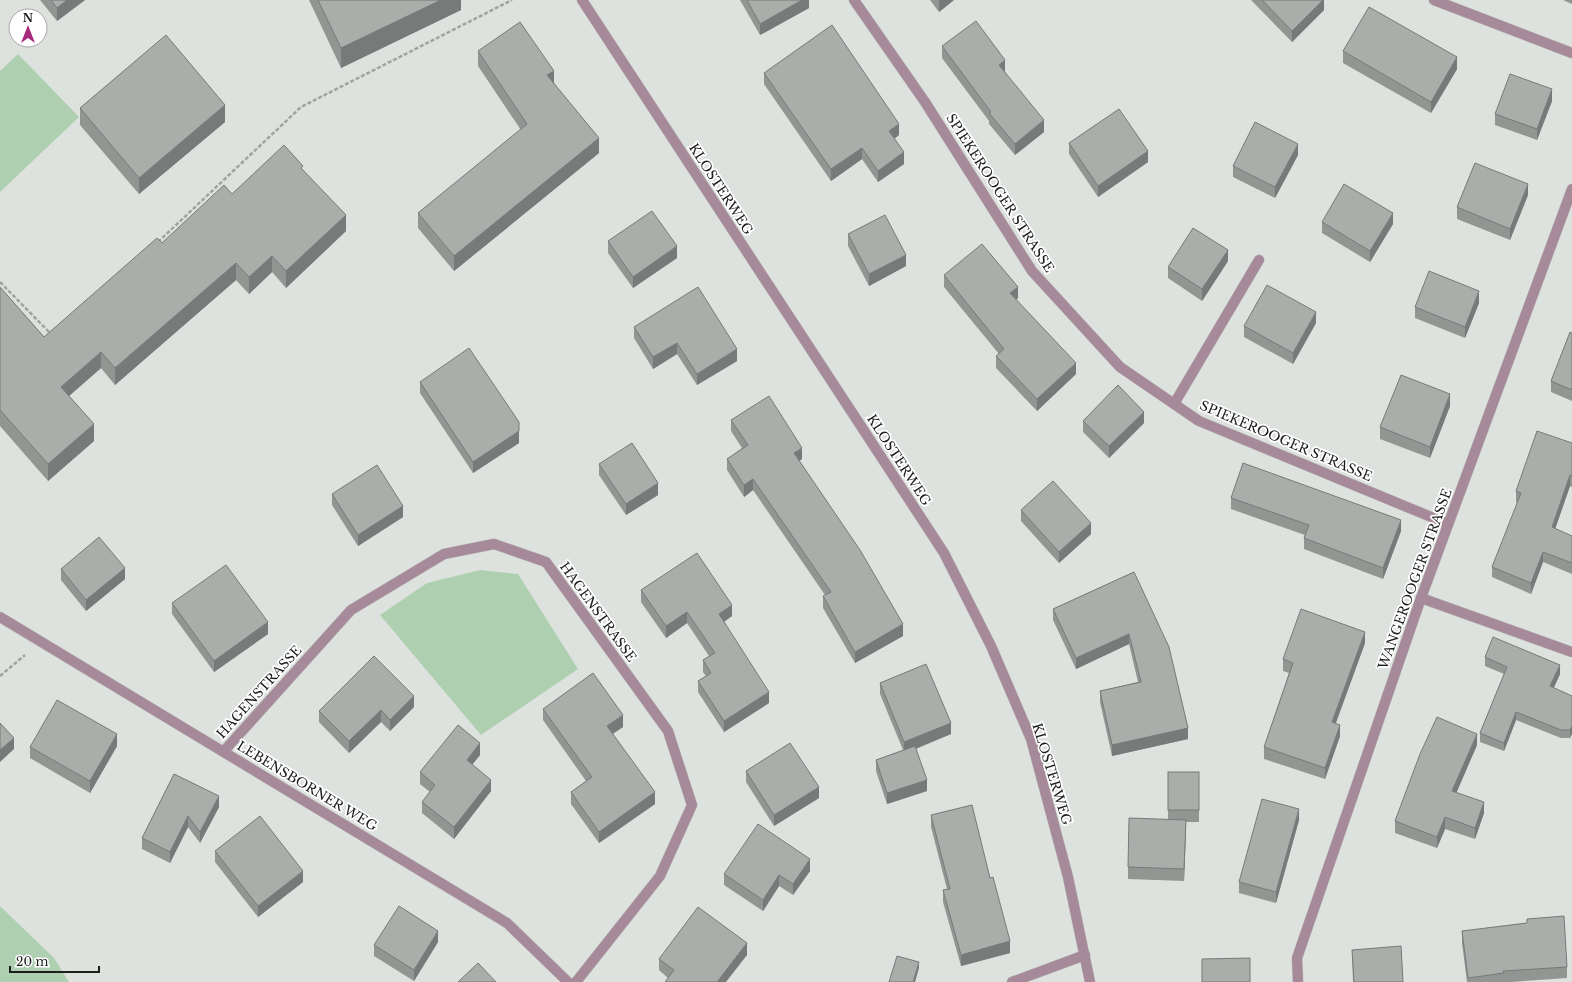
<svg xmlns="http://www.w3.org/2000/svg" width="1572" height="982" font-family="'Libre Baskerville',serif">
<style>
.green{fill:#aed0b1}
.lines{fill:none;stroke-linecap:round;stroke-linejoin:round}
.service-casing{stroke:#bbbfbb;stroke-width:11}
.minor-casing{stroke:#bbbfbb;stroke-width:11}
.tertiary-casing{stroke:#bbbfbb;stroke-width:11}
.path{stroke:#a0a4a0;stroke-width:2.5;stroke-dasharray:4 2;stroke-linecap:butt}
.service{stroke:#a78a99;stroke-width:10}
.minor{stroke:#a78a99;stroke-width:10}
.tertiary{stroke:#a78a99;stroke-width:10}
.wall{fill:#929693}
.shaded-wall{fill:#777a78}
.building{fill:#aaaeab;stroke:#777a78}
.labels{text-anchor:middle;dominant-baseline:central;stroke-width:3.5;stroke-linejoin:round;paint-order:stroke}
.street-label{font-size:13px;fill:#1c1e1c;stroke:#fff}
</style>
<rect width="100%" height="100%" fill="#dee2de"/>
<g class="green">
<path d="M 18,54 L 79,117 L 0,192 L 0,71 Z"/>
<path d="M 480,570 L 518,574 L 578,669 L 481,735 L 380,615 L 427,583 Z"/>
<path d="M 0,906 L 54,958 L 69,982 L 0,982 Z"/>
</g>
<g class="lines">
<defs>
<g id="service">
<path d="M 1174,404 L 1259,260"/>
<path d="M 1012,982 L 1085,955"/>
</g>
<g id="minor">
<path d="M 854,0 L 925,102 L 1032,271 L 1120,367 L 1199,421 L 1448,524"/>
<path d="M 1434,0 L 1572,53"/>
<path d="M 1421,598 L 1572,652"/>
<path d="M 0,617 L 507,923 L 568,982"/>
<path d="M 224,751 L 351,610 L 444,554 L 494,544 L 546,562 L 668,731 L 692,805 L 660,876 L 576,982"/>
<path d="M 1298,982 L 1297,958 L 1421,598 L 1572,189"/>
</g>
<path id="tertiary" d="M 582,0 L 944,553 L 991,646 L 1031,739 L 1068,877 L 1090,982"/>
</defs>
<use href="#service" class="service-casing"/>
<use href="#minor" class="minor-casing"/>
<use href="#tertiary" class="tertiary-casing"/>
<g class="path">
<path d="M 158,242 L 301,107 L 512,0"/>
<path d="M 0,282 L 51,334"/>
<path d="M 0,676 L 25,655"/>
</g>
<use href="#service" class="service"/>
<use href="#minor" class="minor"/>
<use href="#tertiary" class="tertiary"/>
</g>
<g class="wall">
<path d="M 40,0 L 85,0 L 57,21 Z"/>
<path d="M 309,0 L 461,0 L 461,10 L 341,68 Z"/>
<path d="M 740,0 L 809,0 L 809,8 L 760,35 Z"/>
<path d="M 930,0 L 954,0 L 939,12 Z"/>
<path d="M 1251,0 L 1324,0 L 1324,10 L 1292,42 Z"/>
<path d="M 1563,0 L 1572,0 L 1572,4 Z"/>
<path d="M 942,46 L 1005,72 L 1044,132 L 1015,155 L 989,124 L 989,121 L 942,58 Z"/>
<path d="M 478,51 L 554,83 L 599,153 L 454,271 L 418,228 L 418,213 L 521,130 L 478,66 Z"/>
<path d="M 1343,51 L 1457,69 L 1431,113 L 1343,63 Z"/>
<path d="M 764,73 L 899,135 L 894,139 L 904,164 L 878,182 L 862,159 L 831,181 L 764,84 Z"/>
<path d="M 1552,101 L 1537,140 L 1495,125 L 1495,114 Z"/>
<path d="M 80,108 L 225,122 L 139,194 L 80,125 Z"/>
<path d="M 1069,143 L 1148,162 L 1098,197 L 1069,154 Z"/>
<path d="M 1298,155 L 1275,198 L 1233,177 L 1233,166 Z"/>
<path d="M 303,170 L 346,231 L 286,288 L 272,272 L 249,294 L 236,280 L 115,385 L 101,368 L 69,396 L 94,441 L 48,481 L 0,426 L 0,287 L 44,337 L 162,243 L 232,194 Z"/>
<path d="M 1528,195 L 1510,240 L 1457,219 L 1457,207 Z"/>
<path d="M 1322,222 L 1393,224 L 1370,262 L 1322,233 Z"/>
<path d="M 848,234 L 906,266 L 869,286 L 848,246 Z"/>
<path d="M 608,241 L 677,258 L 633,288 L 608,253 Z"/>
<path d="M 1228,261 L 1202,301 L 1168,278 L 1168,267 Z"/>
<path d="M 944,275 L 1018,298 L 1016,299 L 1076,374 L 1037,411 L 996,368 L 996,356 L 999,354 L 944,287 Z"/>
<path d="M 1479,303 L 1465,338 L 1415,318 L 1415,307 Z"/>
<path d="M 1316,323 L 1293,364 L 1244,337 L 1244,326 Z"/>
<path d="M 634,327 L 737,361 L 697,385 L 677,354 L 653,369 L 634,338 Z"/>
<path d="M 1572,333 L 1572,401 L 1551,392 L 1551,381 Z"/>
<path d="M 420,382 L 519,443 L 473,473 L 420,393 Z"/>
<path d="M 1450,406 L 1430,458 L 1380,439 L 1380,427 Z"/>
<path d="M 731,420 L 802,459 L 799,461 L 903,636 L 855,663 L 823,608 L 823,596 L 825,595 L 753,490 L 744,497 L 727,470 L 727,459 L 742,448 L 731,431 Z"/>
<path d="M 1083,421 L 1144,423 L 1109,458 L 1083,432 Z"/>
<path d="M 1572,443 L 1572,487 L 1570,486 L 1555,529 L 1572,536 L 1572,574 L 1543,562 L 1531,594 L 1492,577 L 1492,567 L 1518,503 L 1516,502 L 1516,491 Z"/>
<path d="M 599,464 L 658,495 L 626,515 L 599,475 Z"/>
<path d="M 332,494 L 403,517 L 358,546 L 332,505 Z"/>
<path d="M 1231,498 L 1401,531 L 1383,579 L 1304,549 L 1304,538 L 1305,535 L 1231,509 Z"/>
<path d="M 1021,510 L 1091,534 L 1059,563 L 1021,521 Z"/>
<path d="M 61,569 L 125,579 L 86,611 L 61,580 Z"/>
<path d="M 1134,572 L 1188,739 L 1112,756 L 1100,702 L 1100,691 L 1138,682 L 1129,644 L 1076,669 L 1053,620 L 1053,609 Z"/>
<path d="M 641,590 L 732,616 L 724,622 L 769,703 L 724,732 L 698,692 L 698,681 L 706,676 L 703,672 L 703,660 L 709,656 L 687,623 L 666,638 L 641,602 Z"/>
<path d="M 172,603 L 268,634 L 214,672 L 172,614 Z"/>
<path d="M 1365,643 L 1336,723 L 1340,736 L 1325,779 L 1264,759 L 1264,747 L 1289,673 L 1283,671 L 1283,659 Z"/>
<path d="M 1485,657 L 1560,674 L 1554,688 L 1572,696 L 1572,734 L 1570,738 L 1561,738 L 1516,720 L 1504,751 L 1480,742 L 1480,733 L 1504,674 L 1485,666 Z"/>
<path d="M 880,683 L 951,734 L 916,749 L 927,791 L 887,804 L 876,771 L 876,760 L 903,750 L 880,694 Z"/>
<path d="M 414,707 L 390,731 L 381,722 L 349,753 L 319,722 L 319,711 Z"/>
<path d="M 543,709 L 623,727 L 613,734 L 655,804 L 599,843 L 571,804 L 571,792 L 586,781 L 543,720 Z"/>
<path d="M 1477,745 L 1456,793 L 1484,813 L 1475,839 L 1445,829 L 1437,848 L 1395,833 L 1395,821 Z"/>
<path d="M 117,746 L 90,793 L 30,758 L 30,747 Z"/>
<path d="M 480,755 L 472,765 L 491,791 L 454,839 L 422,813 L 422,802 L 430,792 L 420,784 L 420,772 Z"/>
<path d="M 746,771 L 819,798 L 774,826 L 746,782 Z"/>
<path d="M 1168,772 L 1199,772 L 1199,822 L 1186,822 L 1184,881 L 1128,879 L 1128,867 L 1168,819 Z"/>
<path d="M 174,774 L 219,807 L 200,843 L 188,827 L 170,863 L 142,849 L 142,838 Z"/>
<path d="M 931,815 L 990,878 L 1010,953 L 961,966 L 943,902 L 943,890 L 947,889 L 931,827 Z"/>
<path d="M 1299,820 L 1276,903 L 1239,893 L 1239,882 Z"/>
<path d="M 215,851 L 303,882 L 258,917 L 215,862 Z"/>
<path d="M 810,871 L 793,895 L 779,886 L 763,911 L 724,885 L 724,874 Z"/>
<path d="M 1527,919 L 1567,967 L 1567,978 L 1511,982 L 1467,982 L 1462,943 L 1462,931 L 1527,923 Z"/>
<path d="M 438,942 L 414,981 L 374,956 L 374,945 Z"/>
<path d="M 1352,950 L 1403,982 L 1353,982 Z"/>
<path d="M 747,955 L 668,978 L 659,970 L 659,959 Z"/>
</g>
<g class="shaded-wall">
<path d="M 67,0 L 85,0 L 57,21 L 57,8 Z"/>
<path d="M 441,0 L 461,0 L 461,10 L 341,68 L 341,48 Z"/>
<path d="M 802,0 L 809,0 L 809,8 L 760,35 L 760,24 Z"/>
<path d="M 939,0 L 954,0 L 939,12 Z"/>
<path d="M 1323,0 L 1324,0 L 1324,10 L 1292,42 L 1292,31 Z"/>
<path d="M 1457,57 L 1457,69 L 1431,113 L 1431,102 Z"/>
<path d="M 1005,60 L 1005,72 L 999,76 L 999,65 Z"/>
<path d="M 554,71 L 554,86 L 547,75 Z"/>
<path d="M 1552,89 L 1552,101 L 1537,140 L 1537,129 Z"/>
<path d="M 225,105 L 225,122 L 139,194 L 139,178 Z"/>
<path d="M 1044,120 L 1044,132 L 1015,155 L 1015,144 Z"/>
<path d="M 899,124 L 899,135 L 889,143 L 889,131 Z"/>
<path d="M 599,138 L 599,153 L 454,271 L 454,256 Z"/>
<path d="M 1298,144 L 1298,155 L 1275,198 L 1275,187 Z"/>
<path d="M 862,148 L 862,159 L 831,181 L 831,169 Z"/>
<path d="M 1148,151 L 1148,162 L 1098,197 L 1098,186 Z"/>
<path d="M 904,152 L 904,164 L 878,182 L 878,171 Z"/>
<path d="M 1528,184 L 1528,195 L 1510,240 L 1510,229 Z"/>
<path d="M 1393,213 L 1393,224 L 1370,262 L 1370,251 Z"/>
<path d="M 346,215 L 346,231 L 286,288 L 286,271 Z"/>
<path d="M 677,246 L 677,258 L 633,288 L 633,277 Z"/>
<path d="M 1228,250 L 1228,261 L 1202,301 L 1202,289 Z"/>
<path d="M 906,255 L 906,266 L 869,286 L 869,274 Z"/>
<path d="M 272,256 L 272,272 L 249,294 L 249,277 Z"/>
<path d="M 236,263 L 236,280 L 115,385 L 115,368 Z"/>
<path d="M 1018,287 L 1018,298 L 1010,304 L 1010,293 Z"/>
<path d="M 1479,291 L 1479,303 L 1465,338 L 1465,327 Z"/>
<path d="M 1316,312 L 1316,323 L 1293,364 L 1293,353 Z"/>
<path d="M 677,343 L 677,354 L 653,369 L 653,357 Z"/>
<path d="M 737,349 L 737,361 L 697,385 L 697,374 Z"/>
<path d="M 101,352 L 101,368 L 61,403 L 61,387 Z"/>
<path d="M 1076,363 L 1076,374 L 1037,411 L 1037,399 Z"/>
<path d="M 1450,394 L 1450,406 L 1430,458 L 1430,447 Z"/>
<path d="M 1144,412 L 1144,423 L 1109,458 L 1109,446 Z"/>
<path d="M 94,424 L 94,441 L 48,481 L 48,464 Z"/>
<path d="M 519,431 L 519,443 L 473,473 L 473,462 Z"/>
<path d="M 802,448 L 802,459 L 794,465 L 794,453 Z"/>
<path d="M 1570,475 L 1570,486 L 1552,538 L 1552,527 Z"/>
<path d="M 753,479 L 753,490 L 744,497 L 744,485 Z"/>
<path d="M 658,483 L 658,495 L 626,515 L 626,504 Z"/>
<path d="M 403,506 L 403,517 L 358,546 L 358,535 Z"/>
<path d="M 1401,520 L 1401,531 L 1383,579 L 1383,568 Z"/>
<path d="M 1091,523 L 1091,534 L 1059,563 L 1059,552 Z"/>
<path d="M 1543,552 L 1543,562 L 1531,594 L 1531,583 Z"/>
<path d="M 125,568 L 125,579 L 86,611 L 86,600 Z"/>
<path d="M 732,605 L 732,616 L 719,625 L 719,614 Z"/>
<path d="M 687,612 L 687,623 L 666,638 L 666,626 Z"/>
<path d="M 268,622 L 268,634 L 214,672 L 214,661 Z"/>
<path d="M 903,624 L 903,636 L 855,663 L 855,652 Z"/>
<path d="M 1365,632 L 1365,643 L 1332,733 L 1332,722 Z"/>
<path d="M 1129,634 L 1129,644 L 1076,669 L 1076,658 Z"/>
<path d="M 1560,665 L 1560,674 L 1550,695 L 1550,686 Z"/>
<path d="M 769,692 L 769,703 L 724,732 L 724,721 Z"/>
<path d="M 414,696 L 414,707 L 390,731 L 390,720 Z"/>
<path d="M 381,710 L 381,722 L 349,753 L 349,741 Z"/>
<path d="M 1516,712 L 1516,720 L 1504,751 L 1504,743 Z"/>
<path d="M 623,715 L 623,727 L 607,737 L 607,726 Z"/>
<path d="M 951,723 L 951,734 L 904,753 L 904,742 Z"/>
<path d="M 1340,725 L 1340,736 L 1325,779 L 1325,768 Z"/>
<path d="M 1572,726 L 1572,734 L 1570,738 L 1570,730 Z"/>
<path d="M 1188,728 L 1188,739 L 1112,756 L 1112,745 Z"/>
<path d="M 117,734 L 117,746 L 90,793 L 90,781 Z"/>
<path d="M 1477,734 L 1477,745 L 1452,803 L 1452,791 Z"/>
<path d="M 14,738 L 14,749 L 0,762 L 0,750 Z"/>
<path d="M 480,743 L 480,755 L 467,771 L 467,760 Z"/>
<path d="M 491,780 L 491,791 L 454,839 L 454,827 Z"/>
<path d="M 927,780 L 927,791 L 887,804 L 887,793 Z"/>
<path d="M 819,787 L 819,798 L 774,826 L 774,815 Z"/>
<path d="M 655,792 L 655,804 L 599,843 L 599,832 Z"/>
<path d="M 219,796 L 219,807 L 200,843 L 200,832 Z"/>
<path d="M 1484,802 L 1484,813 L 1475,839 L 1475,828 Z"/>
<path d="M 1299,809 L 1299,820 L 1276,903 L 1276,892 Z"/>
<path d="M 188,816 L 188,827 L 170,863 L 170,852 Z"/>
<path d="M 1445,817 L 1445,829 L 1437,848 L 1437,837 Z"/>
<path d="M 1186,820 L 1186,831 L 1184,881 L 1184,869 Z"/>
<path d="M 810,859 L 810,871 L 793,895 L 793,884 Z"/>
<path d="M 303,871 L 303,882 L 258,917 L 258,906 Z"/>
<path d="M 779,875 L 779,886 L 763,911 L 763,900 Z"/>
<path d="M 438,931 L 438,942 L 414,981 L 414,970 Z"/>
<path d="M 1010,941 L 1010,953 L 961,966 L 961,955 Z"/>
<path d="M 747,943 L 747,955 L 726,982 L 717,982 Z"/>
<path d="M 919,962 L 919,968 L 915,982 L 913,982 Z"/>
</g>
<g class="building">
<path d="M 51,0 L 67,0 L 57,8 Z"/>
<path d="M 318,0 L 441,0 L 341,48 Z"/>
<path d="M 747,0 L 802,0 L 760,24 Z"/>
<path d="M 1262,0 L 1323,0 L 1292,31 Z"/>
<path d="M 1369,7 L 1457,57 L 1431,102 L 1343,51 Z"/>
<path d="M 976,21 L 1005,60 L 999,65 L 1044,120 L 1015,144 L 989,113 L 991,112 L 942,46 Z"/>
<path d="M 520,22 L 554,71 L 547,75 L 599,138 L 454,256 L 418,213 L 527,124 L 478,51 Z"/>
<path d="M 832,25 L 899,124 L 889,131 L 904,152 L 878,171 L 862,148 L 831,169 L 764,73 Z"/>
<path d="M 166,35 L 225,105 L 139,178 L 80,108 Z"/>
<path d="M 1510,74 L 1552,89 L 1537,129 L 1495,114 Z"/>
<path d="M 1119,109 L 1148,151 L 1098,186 L 1069,143 Z"/>
<path d="M 1255,122 L 1298,144 L 1275,187 L 1233,166 Z"/>
<path d="M 284,145 L 303,166 L 301,168 L 346,215 L 286,271 L 272,256 L 249,277 L 236,263 L 115,368 L 101,352 L 61,387 L 94,424 L 48,464 L 0,410 L 0,287 L 44,337 L 157,238 L 162,243 L 224,185 L 232,194 Z"/>
<path d="M 1475,163 L 1528,184 L 1510,229 L 1457,207 Z"/>
<path d="M 1344,184 L 1393,213 L 1370,251 L 1322,222 Z"/>
<path d="M 652,211 L 677,246 L 633,277 L 608,241 Z"/>
<path d="M 885,215 L 906,255 L 869,274 L 848,234 Z"/>
<path d="M 1193,228 L 1228,250 L 1202,289 L 1168,267 Z"/>
<path d="M 982,244 L 1018,287 L 1010,293 L 1076,363 L 1037,399 L 996,356 L 1004,349 L 944,275 Z"/>
<path d="M 1429,271 L 1479,291 L 1465,327 L 1415,307 Z"/>
<path d="M 1267,285 L 1316,312 L 1293,353 L 1244,326 Z"/>
<path d="M 698,287 L 737,349 L 697,374 L 677,343 L 653,357 L 634,327 Z"/>
<path d="M 1570,332 L 1572,333 L 1572,390 L 1551,381 Z"/>
<path d="M 469,348 L 519,422 L 519,431 L 473,462 L 420,382 Z"/>
<path d="M 1401,375 L 1450,394 L 1430,447 L 1380,427 Z"/>
<path d="M 1118,385 L 1144,412 L 1109,446 L 1083,421 Z"/>
<path d="M 769,396 L 802,448 L 794,453 L 860,550 L 903,624 L 855,652 L 823,596 L 831,592 L 753,479 L 744,485 L 727,459 L 748,445 L 731,420 Z"/>
<path d="M 1537,431 L 1572,443 L 1572,476 L 1570,475 L 1552,527 L 1572,536 L 1572,563 L 1543,552 L 1531,583 L 1492,567 L 1521,493 L 1516,491 Z"/>
<path d="M 632,443 L 658,483 L 626,504 L 599,464 Z"/>
<path d="M 1243,463 L 1401,520 L 1383,568 L 1304,538 L 1309,525 L 1231,498 Z"/>
<path d="M 377,465 L 403,506 L 358,535 L 332,494 Z"/>
<path d="M 1053,481 L 1091,523 L 1059,552 L 1021,510 Z"/>
<path d="M 99,537 L 125,568 L 86,600 L 61,569 Z"/>
<path d="M 697,553 L 732,605 L 719,614 L 769,692 L 724,721 L 698,681 L 711,673 L 703,660 L 715,653 L 687,612 L 666,626 L 641,590 Z"/>
<path d="M 226,565 L 268,622 L 214,661 L 172,603 Z"/>
<path d="M 1134,572 L 1169,647 L 1188,728 L 1112,745 L 1100,691 L 1141,682 L 1129,634 L 1076,658 L 1053,609 Z"/>
<path d="M 1301,609 L 1365,632 L 1332,722 L 1340,725 L 1325,768 L 1264,747 L 1293,663 L 1283,659 Z"/>
<path d="M 1493,637 L 1560,665 L 1550,686 L 1572,696 L 1572,726 L 1570,730 L 1561,730 L 1516,712 L 1504,743 L 1480,733 L 1507,667 L 1485,657 Z"/>
<path d="M 374,656 L 414,696 L 390,720 L 381,710 L 349,741 L 319,711 Z"/>
<path d="M 926,664 L 951,723 L 904,742 L 880,683 Z"/>
<path d="M 593,673 L 623,715 L 607,726 L 655,792 L 599,832 L 571,792 L 592,777 L 543,709 Z"/>
<path d="M 57,700 L 117,734 L 90,781 L 30,747 Z"/>
<path d="M 1437,717 L 1477,734 L 1452,791 L 1484,802 L 1475,828 L 1445,817 L 1437,837 L 1395,821 L 1420,754 Z"/>
<path d="M 0,723 L 14,738 L 0,750 Z"/>
<path d="M 458,725 L 480,743 L 467,760 L 491,780 L 454,827 L 422,802 L 435,785 L 420,772 Z"/>
<path d="M 790,743 L 819,787 L 774,815 L 746,771 Z"/>
<path d="M 915,746 L 927,780 L 887,793 L 876,760 Z"/>
<rect x="1168" y="772" width="31" height="38"/>
<path d="M 174,774 L 219,796 L 200,832 L 188,816 L 170,852 L 142,838 Z"/>
<path d="M 1262,799 L 1299,809 L 1276,892 L 1239,882 Z"/>
<path d="M 972,805 L 990,878 L 993,877 L 1010,941 L 961,955 L 943,890 L 950,889 L 931,815 Z"/>
<path d="M 260,816 L 303,871 L 258,906 L 215,851 Z"/>
<path d="M 1129,818 L 1186,820 L 1184,869 L 1128,867 Z"/>
<path d="M 758,824 L 810,859 L 793,884 L 779,875 L 763,900 L 724,874 Z"/>
<path d="M 399,906 L 438,931 L 414,970 L 374,945 Z"/>
<path d="M 698,907 L 747,943 L 717,982 L 665,982 L 674,970 L 659,959 Z"/>
<path d="M 1564,916 L 1567,967 L 1503,971 L 1504,973 L 1468,978 L 1462,931 L 1527,923 L 1527,919 Z"/>
<path d="M 1401,946 L 1403,982 L 1354,982 L 1352,950 Z"/>
<path d="M 897,956 L 919,962 L 913,982 L 889,982 Z"/>
<path d="M 1250,958 L 1250,982 L 1202,982 L 1202,959 Z"/>
<path d="M 478,963 L 496,982 L 458,982 Z"/>
</g>
<g class="labels">
<g class="street-label">
<text transform="translate(721 189) rotate(57)">KLOSTERWEG</text>
<text transform="translate(1000 193) rotate(57)">SPIEKEROOGER STRASSE</text>
<text transform="translate(1286 441) rotate(23)">SPIEKEROOGER STRASSE</text>
<text transform="translate(899 460) rotate(57)">KLOSTERWEG</text>
<text transform="translate(1415 579) rotate(-70)">WANGEROOGER STRASSE</text>
<text transform="translate(598 612) rotate(54)">HAGENSTRASSE</text>
<text transform="translate(259 692) rotate(-48)">HAGENSTRASSE</text>
<text transform="translate(1052 774) rotate(73)">KLOSTERWEG</text>
<text transform="translate(307 786) rotate(31)">LEBENSBORNER WEG</text>
</g>
</g>
<g transform="translate(28 28)"><circle r="19" fill="#ffffff" stroke="#a4a5a4"/>
<path d="M0-3L7 15L0 10L-7 15Z" fill="#a6297c"/>
<text y="-6" font-size="11" font-weight="bold" text-anchor="middle" fill="#1c1e1c">N</text>
</g>
<path d="M10 966v6h89v-6" fill="none" stroke="#1c1e1c" stroke-width="2"/>
<text x="16" y="966" font-size="12" fill="#1c1e1c" stroke="#ffffff" stroke-width="3" paint-order="stroke">20 m</text>
</svg>
